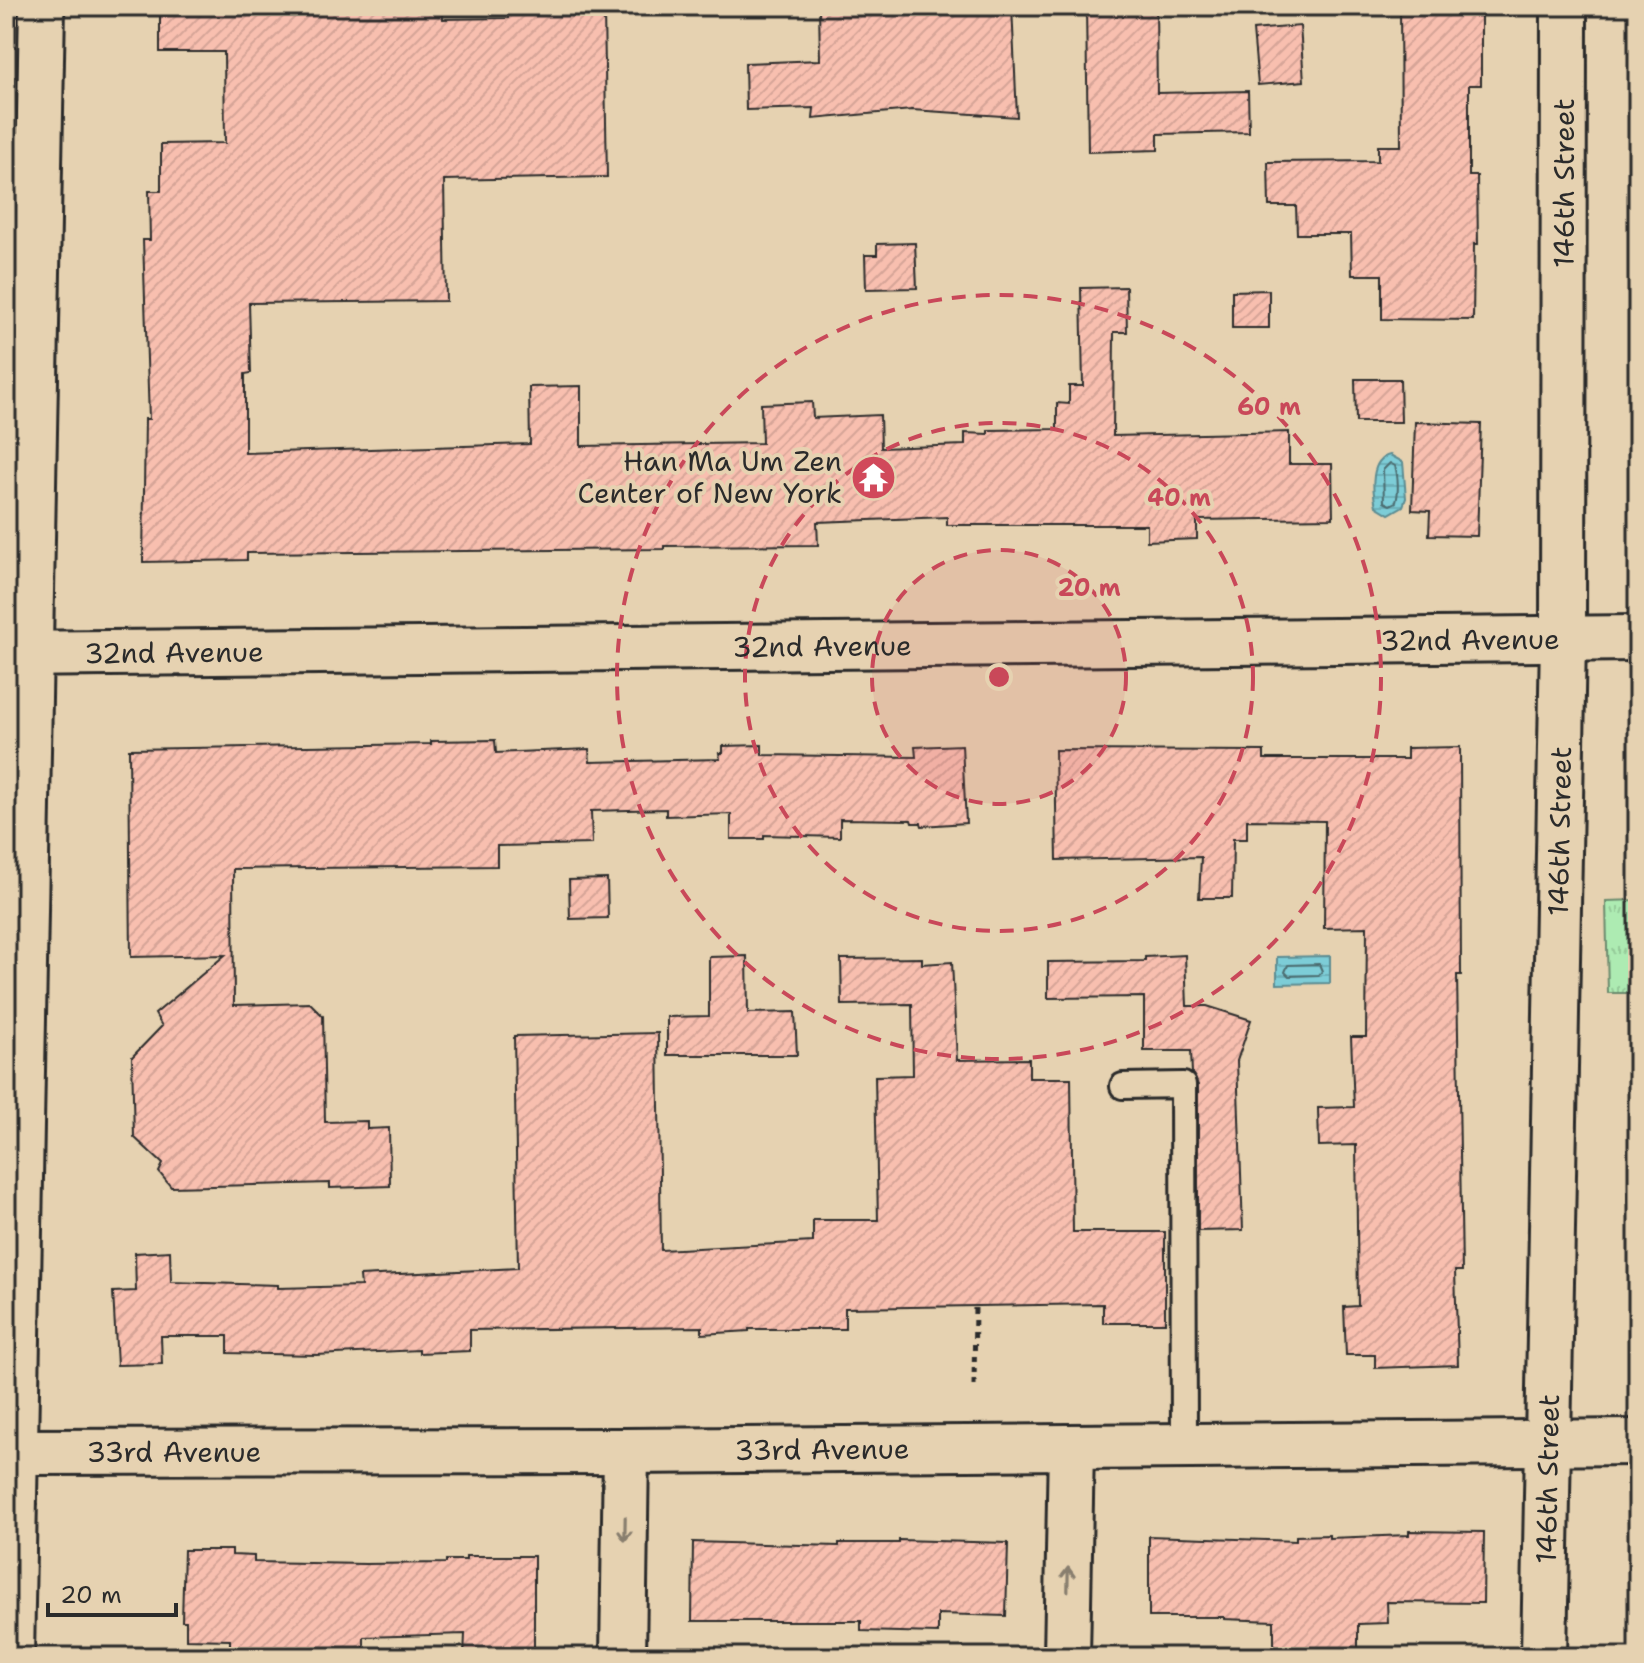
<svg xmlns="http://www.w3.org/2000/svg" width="1644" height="1663" font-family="'Shantell Sans',sans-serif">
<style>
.grass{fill:url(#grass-tufts);stroke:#6c8b6e;stroke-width:2}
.water{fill:url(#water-rules);stroke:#5c8c92;stroke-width:2}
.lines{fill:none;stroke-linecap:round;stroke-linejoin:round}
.shore{stroke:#4c6c70;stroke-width:2}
.building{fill:url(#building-hatch);stroke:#2b2b2b;stroke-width:2}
.service-casing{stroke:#2b2b2b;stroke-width:30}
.minor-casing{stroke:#2b2b2b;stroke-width:50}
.tertiary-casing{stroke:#2b2b2b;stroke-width:50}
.path{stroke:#2b2b2b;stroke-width:5;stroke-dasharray:6 6;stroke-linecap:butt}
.service{stroke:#e6d2b1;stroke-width:24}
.minor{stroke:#e6d2b1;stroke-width:44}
.tertiary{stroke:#e6d2b1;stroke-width:44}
.oneway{stroke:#887e6e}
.ring{fill:none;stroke:#c94859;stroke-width:4;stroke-dasharray:14 10}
.labels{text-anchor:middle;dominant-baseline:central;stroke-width:8;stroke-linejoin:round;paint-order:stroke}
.street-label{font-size:28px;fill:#2b2b2b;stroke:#e6d2b1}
.poi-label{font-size:28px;fill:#2b2b2b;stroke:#e6d2b1;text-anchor:end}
.centre{fill:#c94859;stroke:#e6d2b1;stroke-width:4}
.ring-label{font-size:24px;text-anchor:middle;font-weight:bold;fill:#c94859;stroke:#e6d2b1;stroke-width:8;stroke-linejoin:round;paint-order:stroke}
</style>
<defs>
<pattern id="grass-tufts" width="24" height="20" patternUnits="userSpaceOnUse" patternTransform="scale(2)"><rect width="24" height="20" fill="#adebb2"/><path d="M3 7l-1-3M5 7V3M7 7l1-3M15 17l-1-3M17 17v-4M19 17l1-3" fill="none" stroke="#95ca99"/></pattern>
<pattern id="water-rules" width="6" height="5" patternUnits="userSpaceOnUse" patternTransform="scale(2)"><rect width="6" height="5" fill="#7dcdd7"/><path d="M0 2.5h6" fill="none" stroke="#6cb0b9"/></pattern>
<pattern id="building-hatch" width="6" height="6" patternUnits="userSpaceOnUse" patternTransform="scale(2)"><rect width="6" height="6" fill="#f8bfaf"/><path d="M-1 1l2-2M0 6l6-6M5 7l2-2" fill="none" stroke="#d5a497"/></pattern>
</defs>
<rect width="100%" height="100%" fill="#e6d2b1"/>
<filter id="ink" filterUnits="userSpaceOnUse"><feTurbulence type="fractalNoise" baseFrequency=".0125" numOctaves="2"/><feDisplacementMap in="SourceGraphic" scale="16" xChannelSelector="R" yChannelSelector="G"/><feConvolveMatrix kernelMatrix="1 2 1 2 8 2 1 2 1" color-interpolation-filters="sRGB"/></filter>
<g filter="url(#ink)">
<path class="grass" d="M 1638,900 L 1638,993 L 1608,993 L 1606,901 Z"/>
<g class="water">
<path d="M 1390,455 L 1403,462 L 1406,498 L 1403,506 L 1389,514 L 1376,506 C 1372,489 1370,459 1390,455 Z"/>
<path d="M 1330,956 L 1330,983 L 1277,984 L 1277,957 Z"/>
</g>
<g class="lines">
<g class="shore">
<path d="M 1390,463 L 1395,466 C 1398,475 1399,492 1396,502 L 1390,505 L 1384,502 L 1383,470 Z"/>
<path d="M 1319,964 L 1322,971 L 1319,975 L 1289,976 L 1285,972 L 1288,965 Z"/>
</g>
</g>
<g class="building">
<path d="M 160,6 L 442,6 L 443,19 L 508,18 L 507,6 L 574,6 L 574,13 L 604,13 L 607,177 L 444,180 L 446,301 L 249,303 L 251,373 L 245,374 L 245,453 L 530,444 L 529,387 L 581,386 L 581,446 L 762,443 L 761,404 L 812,402 L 813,418 L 880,415 L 881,448 L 965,445 L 965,433 L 988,434 L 988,430 L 1057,429 L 1057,403 L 1069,404 L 1069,386 L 1083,386 L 1081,288 L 1126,287 L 1127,332 L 1114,332 L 1113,436 L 1289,432 L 1289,464 L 1332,464 L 1333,518 L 1197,520 L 1197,539 L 1147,541 L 1147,525 L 947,525 L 947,517 L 817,522 L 818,545 L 664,546 L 664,549 L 247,553 L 247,560 L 143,562 L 145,419 L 149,419 L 143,240 L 150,240 L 149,191 L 161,191 L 161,144 L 225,143 L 224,52 L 160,52 Z"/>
<path d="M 819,6 L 1012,6 L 1017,117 L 912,110 L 813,119 L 814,108 L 746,110 L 745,63 L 820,60 Z"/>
<path d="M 1086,6 L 1156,6 L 1157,93 L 1248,91 L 1249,132 L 1158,134 L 1158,150 L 1088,152 Z"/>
<path d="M 1400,6 L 1481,6 L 1481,85 L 1469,85 L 1469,176 L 1477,176 L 1478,244 L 1474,244 L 1473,320 L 1382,319 L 1382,275 L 1352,275 L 1351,234 L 1297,234 L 1296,206 L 1269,206 L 1268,162 L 1378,161 L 1378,146 L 1401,146 Z"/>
<path d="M 1300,26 L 1304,81 L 1258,85 L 1253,30 Z"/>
<path d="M 915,243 L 917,288 L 866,289 L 865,255 L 877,255 L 877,244 Z"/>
<path d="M 1269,290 L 1269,328 L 1232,328 L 1232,291 Z"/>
<path d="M 1355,379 L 1400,379 L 1401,422 L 1356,422 Z"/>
<path d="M 1415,422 L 1481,424 L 1477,536 L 1429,535 L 1430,511 L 1412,510 Z"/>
<path d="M 495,740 L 496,753 L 589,749 L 590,762 L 720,759 L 719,753 L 723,753 L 723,746 L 762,745 L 762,755 L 916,757 L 915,747 L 962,745 L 966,823 L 922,826 L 921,823 L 912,823 L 911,820 L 840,819 L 840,837 L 764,835 L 764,839 L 731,839 L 731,814 L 666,816 L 666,809 L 591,811 L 592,844 L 497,846 L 497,866 L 233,869 L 234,1005 L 310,1003 L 323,1016 L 325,1122 L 367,1121 L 367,1129 L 389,1128 L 390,1186 L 330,1188 L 330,1183 L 171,1187 L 159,1172 L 163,1164 L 134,1137 L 132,1057 L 162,1026 L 155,1014 L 225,955 L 131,957 L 129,749 L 431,744 L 431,741 Z"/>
<path d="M 1460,747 L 1461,975 L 1457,975 L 1462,1271 L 1455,1271 L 1458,1365 L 1375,1368 L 1375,1355 L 1346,1355 L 1344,1307 L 1358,1306 L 1356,1145 L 1319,1146 L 1318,1108 L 1354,1107 L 1351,1037 L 1366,1037 L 1367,927 L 1324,928 L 1325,821 L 1247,820 L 1247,839 L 1233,839 L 1232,898 L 1199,898 L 1201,857 L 1057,860 L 1055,750 L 1264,751 L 1264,759 L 1407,759 L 1407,748 Z"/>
<path d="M 607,879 L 608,918 L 570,919 L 569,880 Z"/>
<path d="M 1185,955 L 1187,1006 L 1207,1006 L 1251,1020 L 1237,1061 L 1243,1230 L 1198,1231 L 1198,1085 L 1192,1073 L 1191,1051 L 1144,1051 L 1144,997 L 1048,998 L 1048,962 L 1145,961 L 1145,957 Z"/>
<path d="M 747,956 L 748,1013 L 795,1012 L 797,1055 L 667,1055 L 667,1017 L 709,1016 L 709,957 Z"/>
<path d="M 922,958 L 922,964 L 952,962 L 957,1060 L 1029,1059 L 1029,1078 L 1071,1078 L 1073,1232 L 1165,1232 L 1165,1323 L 1103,1323 L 1103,1304 L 845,1308 L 845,1329 L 749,1329 L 749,1331 L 702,1334 L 702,1327 L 470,1330 L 470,1351 L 419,1353 L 419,1350 L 316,1355 L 228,1353 L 228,1336 L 161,1336 L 162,1364 L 117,1365 L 113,1292 L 136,1291 L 135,1253 L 170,1251 L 171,1282 L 278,1285 L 278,1288 L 361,1286 L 360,1276 L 518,1268 L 514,1036 L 658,1033 L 661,1250 L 813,1242 L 813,1220 L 878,1220 L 875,1076 L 913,1075 L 912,1004 L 842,1005 L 841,959 Z"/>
<path d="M 1409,1531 L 1484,1532 L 1483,1603 L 1387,1602 L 1388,1623 L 1358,1624 L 1358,1657 L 1274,1657 L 1274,1621 L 1224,1619 L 1224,1617 L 1149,1617 L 1149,1536 L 1296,1541 L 1296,1536 L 1329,1535 L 1329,1538 L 1409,1535 Z"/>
<path d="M 899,1540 L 1008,1543 L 1006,1616 L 938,1614 L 938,1633 L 861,1631 L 861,1621 L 692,1621 L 693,1542 L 839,1546 L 839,1543 L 899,1543 Z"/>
<path d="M 184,1550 L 232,1550 L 232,1555 L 254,1556 L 254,1562 L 365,1564 L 446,1563 L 446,1560 L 466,1560 L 466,1556 L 534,1556 L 534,1657 L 464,1657 L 465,1634 L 364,1637 L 364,1657 L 230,1657 L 230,1640 L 186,1639 L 186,1621 L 182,1621 Z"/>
</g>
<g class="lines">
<defs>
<path id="service" d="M 1123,1086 L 1183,1085 L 1184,1446"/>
<g id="minor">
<path id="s1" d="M 6,1452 L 626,1451 L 1638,1442"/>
<path d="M 623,1657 L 626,1451"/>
<path d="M 1067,1657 L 1071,1447"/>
<path id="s2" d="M 1544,1657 L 1563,639 L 1564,6"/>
</g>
<g id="tertiary">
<path id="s3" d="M 6,654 L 1638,638"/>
<path d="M 11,1657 L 42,6"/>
</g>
</defs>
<use href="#service" class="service-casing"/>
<use href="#minor" class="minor-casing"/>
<use href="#tertiary" class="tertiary-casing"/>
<path class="path" d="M 974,1386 L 975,1306"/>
<use href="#service" class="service"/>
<use href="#minor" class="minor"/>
<use href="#tertiary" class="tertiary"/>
</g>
<defs><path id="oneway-shaft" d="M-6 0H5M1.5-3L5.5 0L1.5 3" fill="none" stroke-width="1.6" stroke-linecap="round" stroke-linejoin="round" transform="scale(2)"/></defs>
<g class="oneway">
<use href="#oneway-shaft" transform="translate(625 1529) rotate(91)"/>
<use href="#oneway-shaft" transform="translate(1068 1579) rotate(-89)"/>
</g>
</g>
<circle cx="999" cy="677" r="127" fill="#c94859" fill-opacity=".12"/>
<g class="ring">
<circle cx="999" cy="677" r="127"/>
<circle cx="999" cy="677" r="254"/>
<circle cx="999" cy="677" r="382"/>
</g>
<defs>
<symbol id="temple-disc" viewBox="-11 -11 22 22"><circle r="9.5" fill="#d1495b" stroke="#e6d2b1"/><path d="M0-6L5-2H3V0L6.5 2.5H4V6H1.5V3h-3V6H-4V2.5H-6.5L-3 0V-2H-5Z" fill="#fff"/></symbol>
</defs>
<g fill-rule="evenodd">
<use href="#temple-disc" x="848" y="452" width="51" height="51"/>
</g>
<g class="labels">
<g class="street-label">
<text stroke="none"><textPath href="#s2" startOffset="1474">146th Street</textPath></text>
<text stroke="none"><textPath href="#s3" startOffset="1464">32nd Avenue</textPath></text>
<text stroke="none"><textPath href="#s3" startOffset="816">32nd Avenue</textPath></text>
<text stroke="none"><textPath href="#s3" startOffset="168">32nd Avenue</textPath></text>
<text stroke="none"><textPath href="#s2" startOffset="826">146th Street</textPath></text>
<text stroke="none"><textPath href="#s1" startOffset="816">33rd Avenue</textPath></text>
<text stroke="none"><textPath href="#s1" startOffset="168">33rd Avenue</textPath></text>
<text stroke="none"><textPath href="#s2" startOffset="178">146th Street</textPath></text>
</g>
<g class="poi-label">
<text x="842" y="461">Han Ma Um Zen<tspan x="842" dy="32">Center of New York</tspan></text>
</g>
</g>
<circle cx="999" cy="677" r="12" class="centre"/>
<g class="ring-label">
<text x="1269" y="415">60 m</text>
<text x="1179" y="506">40 m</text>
<text x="1089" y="596">20 m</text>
</g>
<rect width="1644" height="1663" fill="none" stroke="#e6d2b1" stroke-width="32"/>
<rect x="16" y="16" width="1612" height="1631" fill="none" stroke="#2b2b2b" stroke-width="3" filter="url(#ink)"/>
<path d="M48 1603v12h128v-12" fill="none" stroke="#2b2b2b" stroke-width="4"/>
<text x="60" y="1603" font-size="24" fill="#2b2b2b" stroke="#e6d2b1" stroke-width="6" paint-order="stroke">20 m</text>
</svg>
